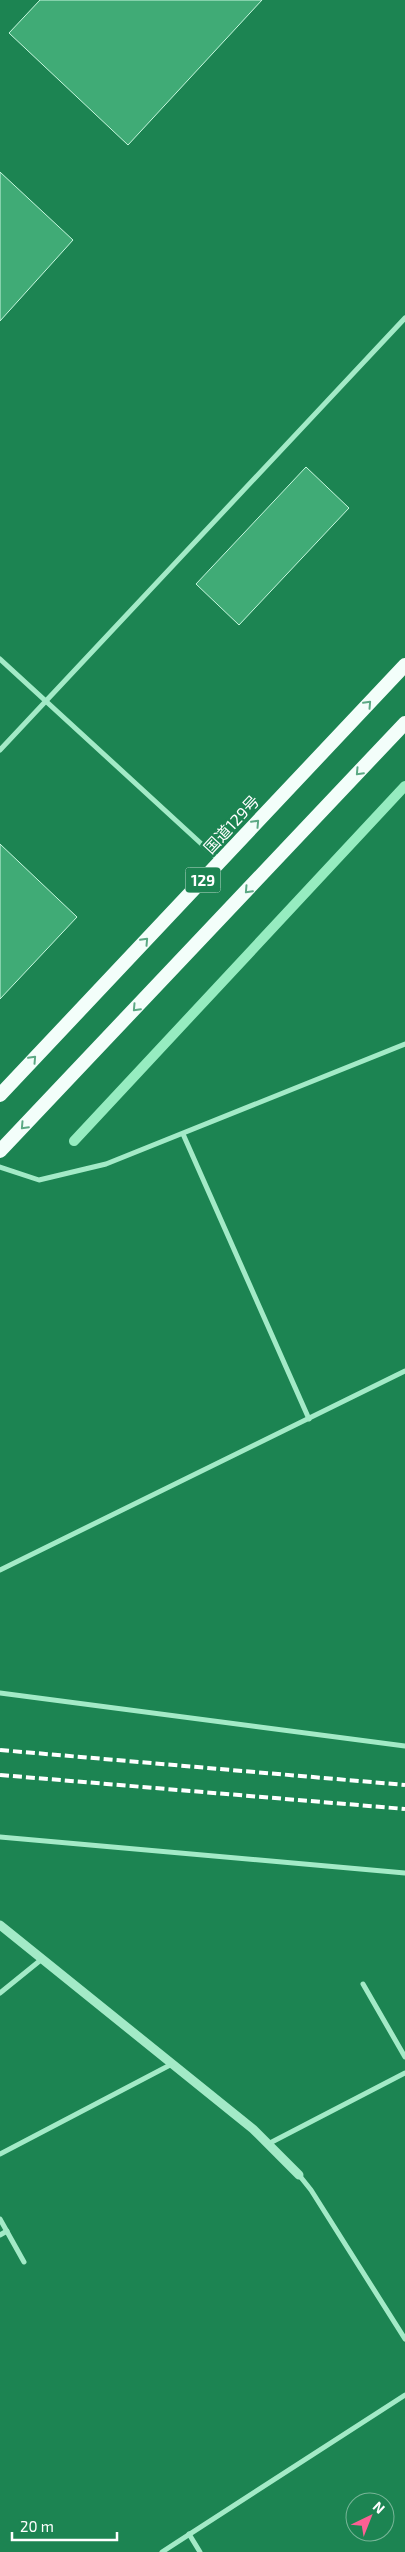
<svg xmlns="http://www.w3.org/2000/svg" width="405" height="2552" font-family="'Exo 2','Noto Sans JP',sans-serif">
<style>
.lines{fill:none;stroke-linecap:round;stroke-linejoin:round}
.stream{stroke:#96ecc0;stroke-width:10}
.building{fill:#40ab76;stroke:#c7f8df}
.minor{stroke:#a3eac7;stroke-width:5}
.tertiary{stroke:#a3eac7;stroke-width:9}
.trunk{stroke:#f3fefa;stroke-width:14}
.rail{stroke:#fff;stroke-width:4;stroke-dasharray:9 4;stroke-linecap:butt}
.oneway{stroke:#5ca984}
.labels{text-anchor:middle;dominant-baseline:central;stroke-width:5;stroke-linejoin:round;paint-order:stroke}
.shield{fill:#1c8452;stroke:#bbdacb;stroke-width:1}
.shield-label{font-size:15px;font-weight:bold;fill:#fff}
.street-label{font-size:16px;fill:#fff;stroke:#1c8452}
</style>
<rect width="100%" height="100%" fill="#1c8452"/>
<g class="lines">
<path class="stream" d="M 74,1141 L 405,786"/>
</g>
<g class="building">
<path d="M 40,0 L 262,0 L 128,145 L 9,33 Z"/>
<path d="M 0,172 L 73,240 L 0,321 Z"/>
<path d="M 306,467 L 349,508 L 239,625 L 196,584 Z"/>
<path d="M 0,844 L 77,917 L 0,999 Z"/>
</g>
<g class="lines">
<g class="minor">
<path d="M 0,659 L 219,860"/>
<path d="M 0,750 L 405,318"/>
<path d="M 183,1134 L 309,1419"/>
<path d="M 0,1167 L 39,1180 L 106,1164 L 405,1044"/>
<path d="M 0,1570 L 405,1371"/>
<path d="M 0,1693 L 405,1746"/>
<path d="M 0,1837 L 405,1873"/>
<path d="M 363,1984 L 405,2057"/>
<path d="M 0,1993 L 42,1959"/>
<path d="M 268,2144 L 405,2073"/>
<path d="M 0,2154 L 172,2064"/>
<path d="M 299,2175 L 311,2190 L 405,2339"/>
<path d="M 0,2219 L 24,2262"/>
<path d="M 0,2235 L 7,2231"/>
<path d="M 189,2534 L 200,2552"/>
<path d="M 162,2552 L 405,2395"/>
</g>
<path class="tertiary" d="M 0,1925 L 253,2129 L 299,2175"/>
<g class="trunk">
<path d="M 0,1095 L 405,665"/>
<path d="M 0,1151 L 405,723"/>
</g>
<g class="rail">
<path d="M 0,1750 L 405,1785"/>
<path d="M 0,1775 L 405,1809"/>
</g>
</g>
<defs><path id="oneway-chevron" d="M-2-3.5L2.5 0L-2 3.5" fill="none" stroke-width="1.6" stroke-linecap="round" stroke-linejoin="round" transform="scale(1.25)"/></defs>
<g class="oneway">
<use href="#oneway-chevron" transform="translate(368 704) rotate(-47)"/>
<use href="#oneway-chevron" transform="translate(359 772) rotate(133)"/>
<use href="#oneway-chevron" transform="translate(256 823) rotate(-47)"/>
<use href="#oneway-chevron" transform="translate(248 890) rotate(133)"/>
<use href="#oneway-chevron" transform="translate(145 941) rotate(-47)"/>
<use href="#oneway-chevron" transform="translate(136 1008) rotate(133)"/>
<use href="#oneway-chevron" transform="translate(33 1059) rotate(-47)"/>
<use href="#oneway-chevron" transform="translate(24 1126) rotate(133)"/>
</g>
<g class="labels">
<rect class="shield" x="185.5" y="867.5" width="35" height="25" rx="4"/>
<g class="shield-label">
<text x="203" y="880">129</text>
</g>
<g class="street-label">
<text transform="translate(231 824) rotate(-47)">国道129号</text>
</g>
</g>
<g transform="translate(370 2517) rotate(43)"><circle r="24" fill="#1c8452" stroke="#77b597"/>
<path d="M0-4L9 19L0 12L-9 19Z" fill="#fb6094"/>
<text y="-8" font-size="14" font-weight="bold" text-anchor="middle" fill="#ffffff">N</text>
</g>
<path d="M12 2532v8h105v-8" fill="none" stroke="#ffffff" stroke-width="2.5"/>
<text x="20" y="2532" font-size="15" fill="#ffffff" stroke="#1c8452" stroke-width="4" paint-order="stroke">20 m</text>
</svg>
